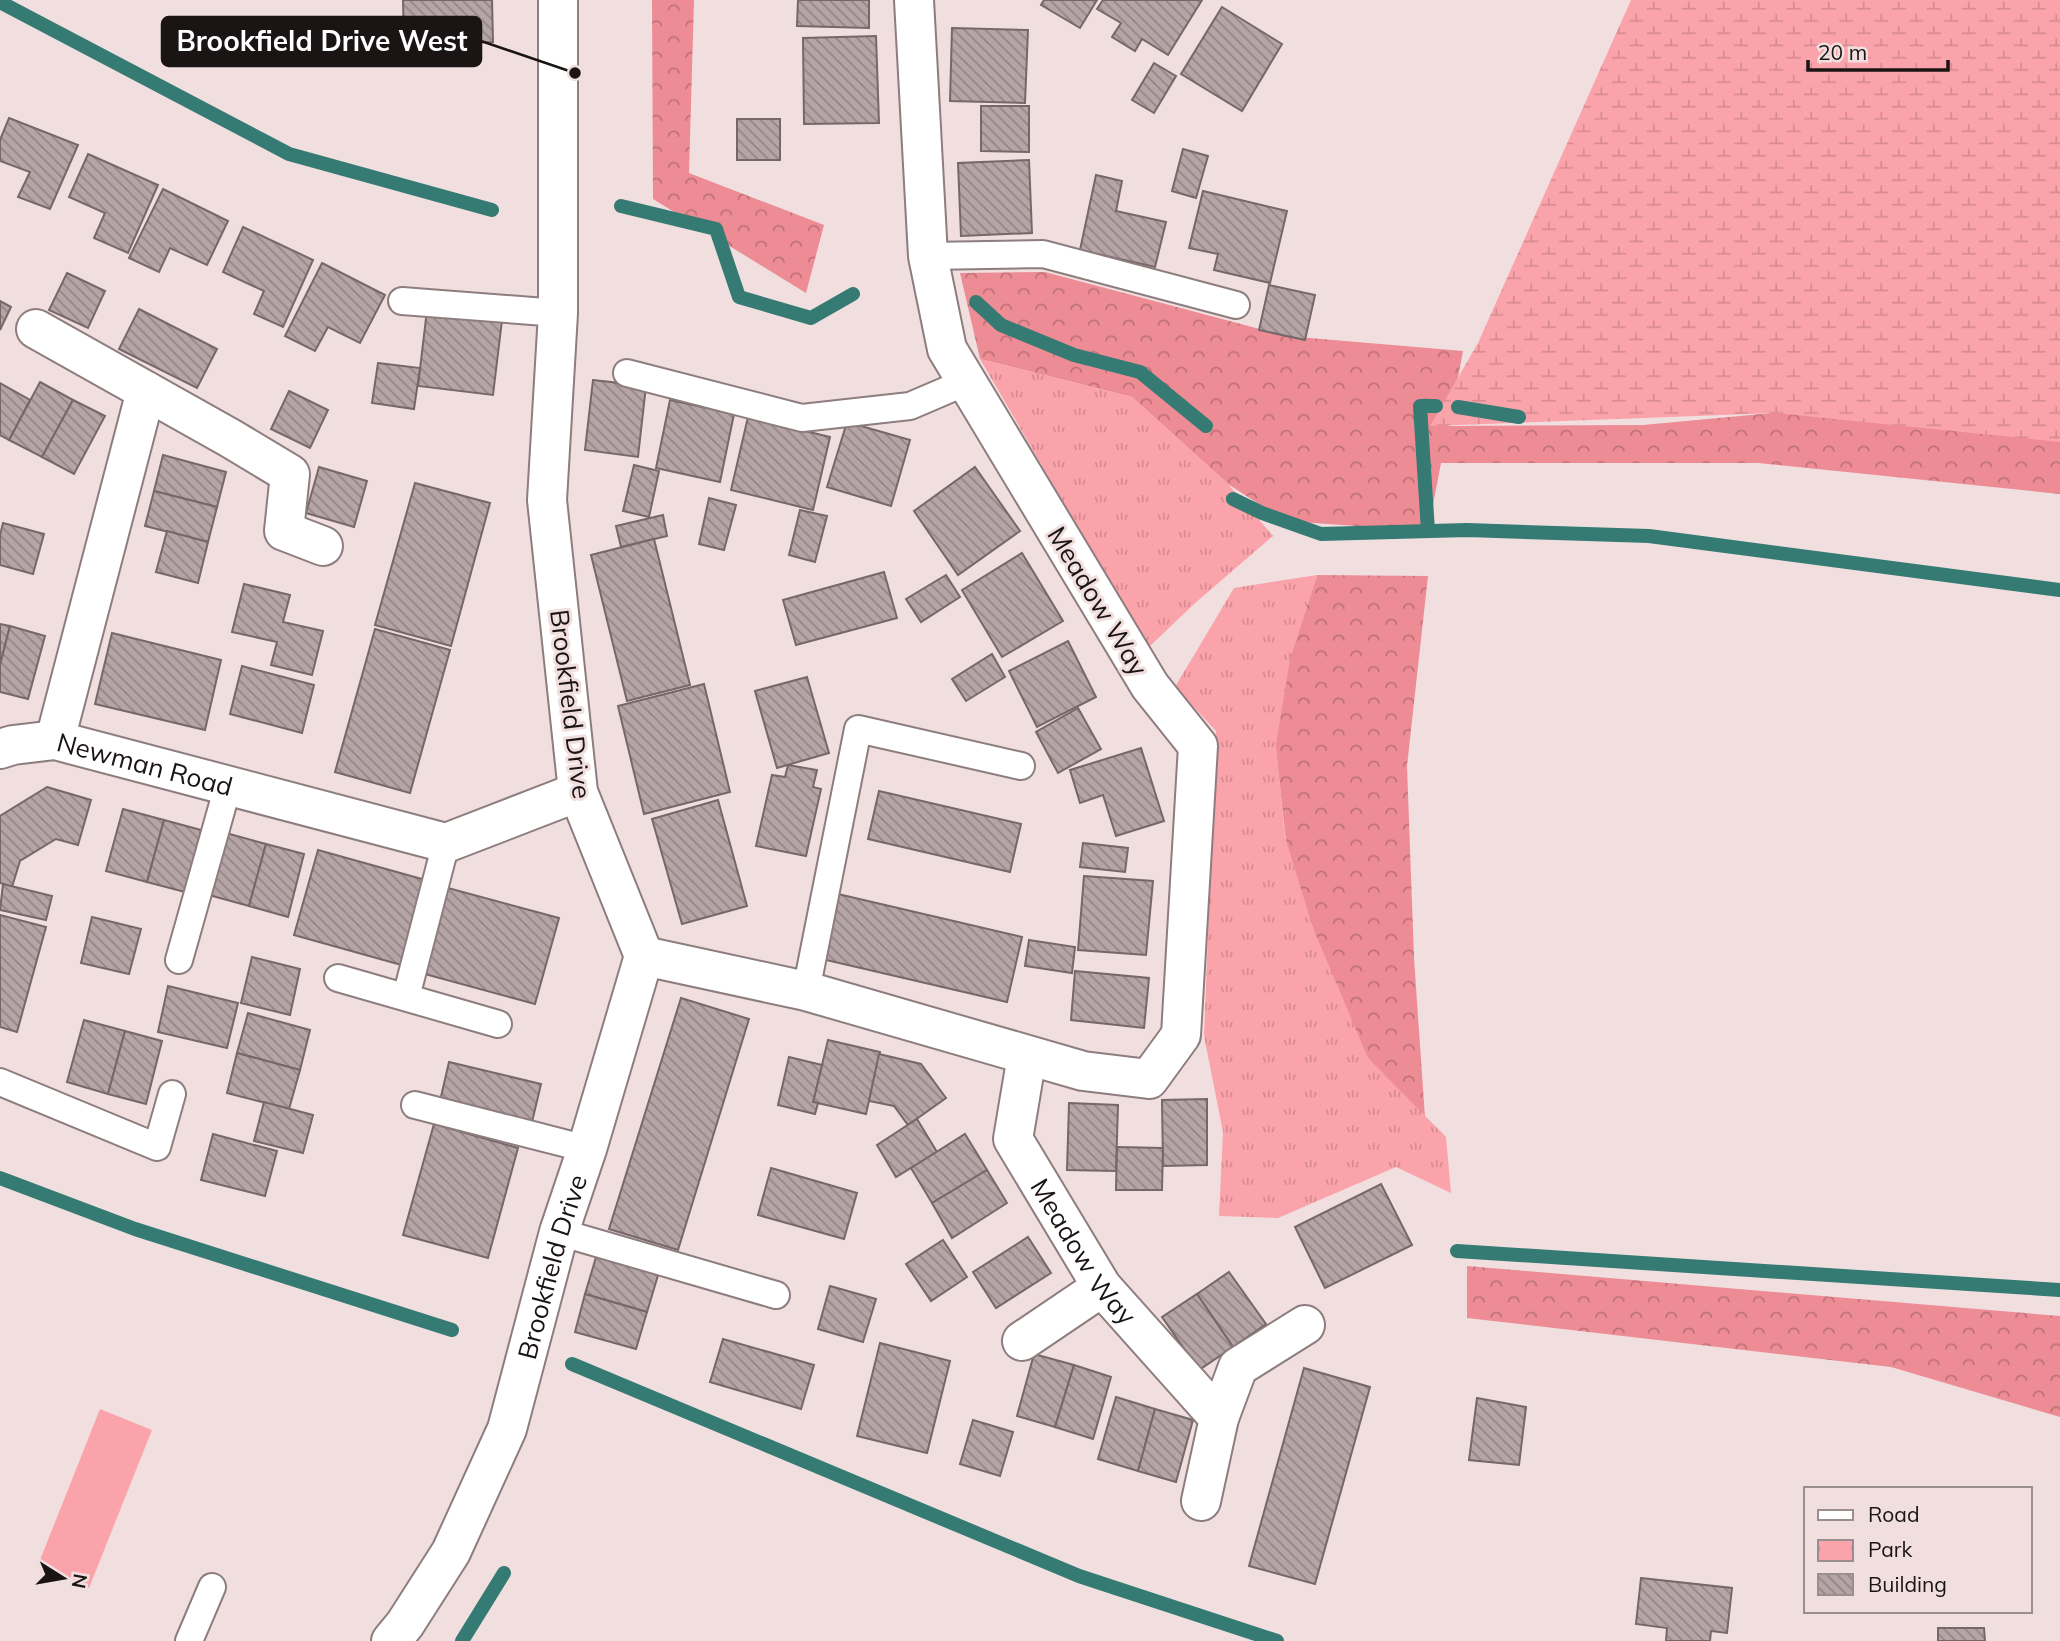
<svg xmlns="http://www.w3.org/2000/svg" width="2060" height="1641" font-family="Mulish,sans-serif">
<style>
.grass{fill:#fba3aa}
.forest{fill:url(#forest-crowns)}
.wetland{fill:url(#wetland-marsh)}
.park{fill:url(#park-tufts)}
.lines{fill:none;stroke-linecap:round;stroke-linejoin:round}
.stream{stroke:#357a73;stroke-width:14}
.building{fill:url(#building-back-hatch);stroke:#766768;stroke-width:2}
.lane-casing{stroke:#8d7d7e;stroke-width:30}
.street-casing{stroke:#8d7d7e;stroke-width:42}
.lane{stroke:#fff;stroke-width:26}
.street{stroke:#fff;stroke-width:38}
.labels{text-anchor:middle;dominant-baseline:central;stroke-width:6;stroke-linejoin:round;paint-order:stroke}
.street-label{font-size:26px;fill:#1a1414;stroke:#f1dfe0}
.leader{fill:none;stroke:#1a1414;stroke-width:2.5}
.callout-dot{fill:#1a1414;stroke:#f1dfe0;stroke-width:2.5}
.callout{fill:#1a1414;stroke:#1a1414;stroke-width:2.5}
.callout-label{font-size:28px;text-anchor:middle;font-weight:bold;fill:#fff}
</style>
<defs>
<pattern id="forest-crowns" width="20" height="18" patternUnits="userSpaceOnUse" patternTransform="scale(1.75)"><rect width="20" height="18" fill="#ed8c95"/><path d="M2 6a3 3 0 1 1 6 0M12 15a3 3 0 1 1 6 0" fill="none" stroke="#bf7178"/></pattern>
<pattern id="wetland-marsh" width="20" height="14" patternUnits="userSpaceOnUse" patternTransform="scale(1.75)"><rect width="20" height="14" fill="#fba3aa"/><path d="M1 5h8M5 5V1M11 12h8M15 12V8" fill="none" stroke="#d78b91"/></pattern>
<pattern id="park-tufts" width="24" height="20" patternUnits="userSpaceOnUse" patternTransform="scale(1.75)"><rect width="24" height="20" fill="#fba3aa"/><path d="M3 7l-1-3M5 7V3M7 7l1-3M15 17l-1-3M17 17v-4M19 17l1-3" fill="none" stroke="#d78b91"/></pattern>
<pattern id="building-back-hatch" width="6" height="6" patternUnits="userSpaceOnUse" patternTransform="scale(1.75)"><rect width="6" height="6" fill="#b6a5a6"/><path d="M-1 5l2 2M0 0l6 6M5-1l2 2" fill="none" stroke="#938586"/></pattern>
</defs>
<rect width="100%" height="100%" fill="#f1dfe0"/>
<path class="grass" d="M 100,1409 L 152,1430 L 89,1588 L 38,1565 Z"/>
<g class="forest">
<path d="M 652,0 L 694,0 L 689,173 L 824,225 L 806,293 L 653,199 Z"/>
<path d="M 1045,272 L 1286,336 L 1463,351 L 1449,426 L 1643,425 L 1794,411 L 2060,440 L 2060,494 L 1758,463 L 1441,463 L 1428,531 L 1285,521 L 1228,484 L 1132,397 L 980,359 L 960,273 Z"/>
<path d="M 1317,575 L 1428,576 L 1407,766 L 1414,958 L 1426,1132 L 1354,1040 L 1288,860 L 1272,714 Z"/>
<path d="M 1467,1266 L 2060,1316 L 2060,1417 L 1891,1367 L 1467,1318 Z"/>
</g>
<path class="wetland" d="M 1631,0 L 2060,0 L 2060,442 L 1776,413 L 1430,426 L 1478,343 Z"/>
<g class="park">
<path d="M 980,359 L 1132,397 L 1228,484 L 1273,536 L 1194,604 L 1148,648 Z"/>
<path d="M 1317,575 L 1290,659 L 1276,745 L 1285,837 L 1313,928 L 1368,1058 L 1446,1137 L 1451,1193 L 1396,1167 L 1278,1218 L 1219,1216 L 1223,1132 L 1204,1036 L 1216,731 L 1175,687 L 1234,588 Z"/>
</g>
<g class="lines">
<g class="stream">
<path d="M 0,2 L 289,154 L 492,210"/>
<path d="M 621,206 L 716,229 L 739,297 L 811,318 L 853,294"/>
<path d="M 976,302 L 1001,325 L 1074,355 L 1140,372 L 1206,426"/>
<path d="M 1458,407 L 1519,417"/>
<path d="M 1233,499 L 1262,513 L 1321,534 L 1467,530 L 1649,536 L 2060,590"/>
<path d="M 1428,531 L 1420,406 L 1436,406"/>
<path d="M 0,1178 L 135,1229 L 452,1330"/>
<path d="M 1457,1251 L 2060,1290"/>
<path d="M 572,1364 L 1079,1576 L 1277,1641"/>
<path d="M 462,1641 L 504,1573"/>
</g>
</g>
<g class="building">
<path d="M 403,0 L 492,0 L 493,42 L 404,45 Z"/>
<path d="M 798,0 L 869,0 L 869,28 L 797,26 Z"/>
<path d="M 1044,0 L 1097,0 L 1080,28 L 1041,5 Z"/>
<path d="M 1103,0 L 1202,0 L 1168,55 L 1142,39 L 1135,51 L 1112,37 L 1121,23 L 1097,9 Z"/>
<path d="M 1222,7 L 1282,44 L 1242,111 L 1181,74 Z"/>
<path d="M 952,28 L 1028,30 L 1025,103 L 950,101 Z"/>
<path d="M 876,36 L 879,123 L 804,124 L 803,38 Z"/>
<path d="M 1154,63 L 1176,76 L 1154,113 L 1132,100 Z"/>
<path d="M 981,106 L 1029,106 L 1029,152 L 981,151 Z"/>
<path d="M 9,118 L 78,145 L 50,209 L 18,197 L 30,172 L 0,161 L 0,140 Z"/>
<rect x="737" y="119" width="43" height="41"/>
<path d="M 1183,149 L 1208,156 L 1196,198 L 1172,191 Z"/>
<path d="M 88,154 L 158,185 L 128,253 L 94,238 L 105,213 L 69,197 Z"/>
<path d="M 1029,160 L 1032,233 L 961,236 L 958,163 Z"/>
<path d="M 1096,175 L 1122,181 L 1116,211 L 1166,222 L 1155,267 L 1080,250 Z"/>
<path d="M 163,189 L 228,221 L 207,265 L 170,248 L 159,272 L 129,258 Z"/>
<path d="M 1203,191 L 1287,211 L 1270,283 L 1214,270 L 1218,254 L 1189,248 Z"/>
<path d="M 243,227 L 313,260 L 283,327 L 254,314 L 264,291 L 223,272 Z"/>
<path d="M 322,263 L 385,295 L 360,343 L 328,327 L 315,351 L 285,336 Z"/>
<path d="M 67,273 L 105,291 L 88,328 L 49,310 Z"/>
<path d="M 1269,285 L 1315,295 L 1305,340 L 1259,330 Z"/>
<path d="M 0,301 L 11,307 L 0,330 Z"/>
<path d="M 139,309 L 217,349 L 197,388 L 119,349 Z"/>
<path d="M 427,310 L 502,320 L 493,395 L 418,386 Z"/>
<path d="M 378,363 L 420,368 L 414,409 L 372,403 Z"/>
<path d="M 593,380 L 646,386 L 638,457 L 585,450 Z"/>
<path d="M 40,382 L 73,400 L 42,457 L 9,440 Z"/>
<path d="M 0,383 L 30,400 L 9,440 L 0,435 Z"/>
<path d="M 289,391 L 328,410 L 310,448 L 271,429 Z"/>
<path d="M 73,400 L 105,416 L 74,474 L 42,457 Z"/>
<path d="M 670,400 L 734,414 L 720,482 L 656,468 Z"/>
<path d="M 748,417 L 830,437 L 813,510 L 731,490 Z"/>
<path d="M 847,422 L 910,440 L 891,506 L 827,487 Z"/>
<path d="M 163,455 L 226,472 L 217,507 L 154,491 Z"/>
<path d="M 634,465 L 659,471 L 649,517 L 623,511 Z"/>
<path d="M 319,467 L 367,481 L 354,527 L 306,513 Z"/>
<path d="M 975,467 L 1020,531 L 958,575 L 914,511 Z"/>
<path d="M 415,483 L 490,503 L 451,646 L 375,625 Z"/>
<path d="M 154,491 L 217,507 L 208,542 L 145,526 Z"/>
<path d="M 709,498 L 736,505 L 724,550 L 699,544 Z"/>
<path d="M 800,510 L 827,516 L 815,562 L 789,555 Z"/>
<path d="M 663,515 L 667,536 L 621,547 L 616,526 Z"/>
<path d="M 3,523 L 44,534 L 33,574 L 0,565 L 0,535 Z"/>
<path d="M 167,531 L 208,542 L 198,583 L 156,572 Z"/>
<path d="M 654,539 L 690,685 L 627,701 L 591,555 Z"/>
<path d="M 1022,553 L 1063,621 L 1002,657 L 962,590 Z"/>
<path d="M 884,572 L 897,618 L 796,645 L 783,600 Z"/>
<path d="M 946,575 L 960,597 L 921,622 L 906,599 Z"/>
<path d="M 244,584 L 290,595 L 283,622 L 323,631 L 312,675 L 271,665 L 277,642 L 232,632 Z"/>
<path d="M 0,624 L 10,626 L 0,665 Z"/>
<path d="M 10,626 L 45,636 L 28,699 L 0,692 L 0,665 Z"/>
<path d="M 375,629 L 450,650 L 410,793 L 335,772 Z"/>
<path d="M 112,633 L 221,660 L 205,730 L 95,704 Z"/>
<path d="M 1068,641 L 1096,697 L 1037,727 L 1009,671 Z"/>
<path d="M 992,654 L 1005,677 L 966,701 L 952,679 Z"/>
<path d="M 242,666 L 314,685 L 302,733 L 230,714 Z"/>
<path d="M 807,677 L 829,753 L 777,768 L 755,691 Z"/>
<path d="M 704,684 L 730,792 L 644,814 L 618,706 Z"/>
<path d="M 1078,708 L 1101,749 L 1058,773 L 1036,732 Z"/>
<path d="M 1141,748 L 1164,821 L 1116,836 L 1103,795 L 1080,803 L 1070,770 Z"/>
<path d="M 788,765 L 817,770 L 813,787 L 821,789 L 806,856 L 756,846 L 772,775 L 785,777 Z"/>
<path d="M 47,787 L 91,800 L 78,845 L 56,839 L 20,861 L 12,887 L 0,883 L 0,816 Z"/>
<path d="M 879,791 L 1021,824 L 1010,872 L 868,839 Z"/>
<path d="M 718,800 L 747,906 L 682,924 L 652,819 Z"/>
<path d="M 123,809 L 164,820 L 147,882 L 106,871 Z"/>
<path d="M 164,820 L 201,830 L 185,892 L 147,882 Z"/>
<path d="M 226,833 L 266,844 L 249,906 L 209,895 Z"/>
<path d="M 1083,843 L 1128,848 L 1125,872 L 1080,867 Z"/>
<path d="M 266,844 L 304,854 L 288,917 L 249,906 Z"/>
<path d="M 318,850 L 429,881 L 405,966 L 294,935 Z"/>
<path d="M 1084,876 L 1153,881 L 1146,955 L 1078,950 Z"/>
<path d="M 3,884 L 52,896 L 46,920 L 0,910 Z"/>
<path d="M 448,888 L 559,918 L 535,1004 L 425,974 Z"/>
<path d="M 838,894 L 1022,937 L 1007,1002 L 822,959 Z"/>
<path d="M 0,915 L 46,927 L 17,1032 L 0,1027 Z"/>
<path d="M 92,917 L 141,929 L 129,974 L 81,963 Z"/>
<path d="M 1029,940 L 1075,947 L 1072,973 L 1025,966 Z"/>
<path d="M 252,957 L 300,969 L 290,1015 L 241,1003 Z"/>
<path d="M 1075,971 L 1149,978 L 1144,1028 L 1071,1020 Z"/>
<path d="M 168,986 L 238,1003 L 227,1048 L 158,1032 Z"/>
<path d="M 681,998 L 749,1019 L 678,1250 L 609,1229 Z"/>
<path d="M 248,1013 L 310,1030 L 300,1070 L 237,1053 Z"/>
<path d="M 84,1020 L 125,1031 L 108,1094 L 67,1082 Z"/>
<path d="M 125,1031 L 162,1041 L 146,1104 L 108,1094 Z"/>
<path d="M 828,1040 L 880,1052 L 866,1114 L 813,1102 Z"/>
<path d="M 237,1053 L 300,1070 L 289,1109 L 227,1093 Z"/>
<path d="M 879,1054 L 921,1064 L 946,1098 L 908,1125 L 894,1106 L 869,1101 Z"/>
<path d="M 789,1057 L 822,1065 L 813,1102 L 818,1103 L 815,1114 L 778,1105 Z"/>
<path d="M 449,1062 L 541,1084 L 532,1122 L 440,1101 Z"/>
<path d="M 1207,1099 L 1207,1165 L 1163,1166 L 1162,1100 Z"/>
<path d="M 264,1102 L 313,1115 L 303,1153 L 254,1141 Z"/>
<path d="M 1069,1103 L 1118,1105 L 1116,1171 L 1067,1170 Z"/>
<path d="M 917,1119 L 937,1152 L 896,1177 L 877,1145 Z"/>
<path d="M 434,1124 L 518,1148 L 488,1258 L 403,1235 Z"/>
<path d="M 213,1134 L 277,1151 L 265,1196 L 201,1180 Z"/>
<path d="M 965,1134 L 987,1170 L 932,1203 L 911,1168 Z"/>
<path d="M 1117,1147 L 1163,1148 L 1162,1190 L 1116,1190 Z"/>
<path d="M 771,1168 L 857,1193 L 844,1239 L 758,1215 Z"/>
<path d="M 987,1170 L 1007,1203 L 952,1238 L 932,1203 Z"/>
<path d="M 1381,1184 L 1412,1245 L 1325,1288 L 1295,1227 Z"/>
<path d="M 1028,1237 L 1051,1273 L 996,1308 L 973,1272 Z"/>
<path d="M 943,1240 L 967,1277 L 931,1301 L 906,1264 Z"/>
<path d="M 597,1254 L 659,1272 L 647,1312 L 585,1294 Z"/>
<path d="M 1229,1272 L 1266,1324 L 1233,1347 L 1197,1294 Z"/>
<path d="M 830,1286 L 876,1299 L 863,1342 L 818,1329 Z"/>
<path d="M 585,1294 L 647,1312 L 636,1349 L 575,1332 Z"/>
<path d="M 1197,1294 L 1233,1347 L 1199,1370 L 1162,1317 Z"/>
<path d="M 723,1339 L 814,1365 L 801,1409 L 710,1382 Z"/>
<path d="M 880,1343 L 950,1361 L 927,1453 L 857,1436 Z"/>
<path d="M 1034,1354 L 1074,1365 L 1055,1427 L 1017,1416 Z"/>
<path d="M 1074,1365 L 1111,1377 L 1093,1439 L 1055,1427 Z"/>
<path d="M 1304,1368 L 1370,1387 L 1315,1584 L 1249,1566 Z"/>
<path d="M 1116,1397 L 1155,1409 L 1138,1471 L 1098,1459 Z"/>
<path d="M 1477,1398 L 1526,1407 L 1519,1465 L 1469,1460 Z"/>
<path d="M 1155,1409 L 1193,1420 L 1176,1482 L 1138,1471 Z"/>
<path d="M 973,1420 L 1013,1432 L 1000,1476 L 960,1464 Z"/>
<path d="M 1641,1578 L 1732,1588 L 1727,1633 L 1711,1631 L 1710,1641 L 1666,1641 L 1667,1628 L 1636,1624 Z"/>
<path d="M 1938,1628 L 1984,1628 L 1985,1641 L 1938,1641 Z"/>
</g>
<g class="lines">
<defs>
<g id="lane">
<path d="M 928,256 L 1043,254 L 1236,305"/>
<path d="M 402,301 L 558,313"/>
<path d="M 627,373 L 802,418 L 910,406 L 966,382"/>
<path d="M 179,960 L 228,786"/>
<path d="M 338,978 L 498,1024"/>
<path d="M 806,991 L 858,729 L 1021,766"/>
<path d="M 406,997 L 446,843"/>
<path d="M 0,1082 L 157,1147 L 172,1094"/>
<path d="M 415,1105 L 587,1149"/>
<path d="M 559,1232 L 776,1295"/>
<path d="M 189,1641 L 212,1587"/>
</g>
<g id="street">
<path d="M 36,329 L 230,438 L 290,474 L 284,531 L 323,546"/>
<path d="M 55,740 L 146,391"/>
<path id="s1" d="M 0,749 L 13,745 L 55,740 L 446,843 L 578,792"/>
<path d="M 644,956 L 806,991 L 1083,1071 L 1149,1079 L 1181,1035 L 1198,746 L 1150,686 L 947,349 L 928,256 L 914,0"/>
<path id="s2" d="M 1027,1056 L 1013,1139 L 1102,1287 L 1219,1418 L 1201,1501"/>
<path d="M 1022,1341 L 1102,1287"/>
<path d="M 1219,1418 L 1238,1367 L 1305,1325"/>
<path id="s3" d="M 391,1641 L 405,1624 L 451,1552 L 507,1429 L 559,1232 L 587,1149 L 644,956 L 578,792 L 547,500 L 558,313 L 558,0"/>
</g>
</defs>
<use href="#lane" class="lane-casing"/>
<use href="#street" class="street-casing"/>
<use href="#lane" class="lane"/>
<use href="#street" class="street"/>
</g>
<g class="labels">
<g class="street-label">
<text transform="translate(1098 601) rotate(59)">Meadow Way</text>
<text transform="translate(571 704) rotate(83)">Brookfield Drive</text>
<text stroke="none"><textPath href="#s1" startOffset="149">Newman Road</textPath></text>
<text stroke="none"><textPath href="#s2" startOffset="217">Meadow Way</textPath></text>
<text stroke="none"><textPath href="#s3" startOffset="411">Brookfield Drive</textPath></text>
</g>
</g>
<path class="leader" d="M575 73L481 41"/>
<circle class="callout-dot" cx="575" cy="73" r="7"/>
<rect class="callout" x="162" y="17" width="319" height="49" rx="7"/>
<g class="callout-label">
<text x="322" y="51">Brookfield Drive West</text>
</g>
<rect x="1804" y="1487" width="228" height="126" fill="#f1dfe0" stroke="#9b8e8e" stroke-width="2"/>
<rect x="1818" y="1510" width="35" height="10" fill="#ffffff" stroke="#9b8e8e" stroke-width="2"/>
<text x="1868" y="1522" font-size="21" fill="#1a1414">Road</text>
<rect x="1818" y="1540" width="35" height="21" fill="url(#park-tufts)" stroke="#9b8e8e" stroke-width="2"/>
<text x="1868" y="1557" font-size="21" fill="#1a1414">Park</text>
<rect x="1818" y="1574" width="35" height="21" fill="url(#building-back-hatch)" stroke="#9b8e8e" stroke-width="2"/>
<text x="1868" y="1592" font-size="21" fill="#1a1414">Building</text>
<g transform="translate(63 1578) rotate(101)" stroke="#f1dfe0" stroke-width="5" paint-order="stroke">
<path d="M0-5L12 26L0 18L-12 26Z" fill="#1a1414"/>
<text y="-10" font-size="19" font-weight="bold" text-anchor="middle" fill="#1a1414">N</text>
</g>
<path d="M1808 60v10h140v-10" fill="none" stroke="#1a1414" stroke-width="3.5"/>
<text x="1818" y="60" font-size="21" fill="#1a1414" stroke="#f1dfe0" stroke-width="5" paint-order="stroke">20 m</text>
</svg>
